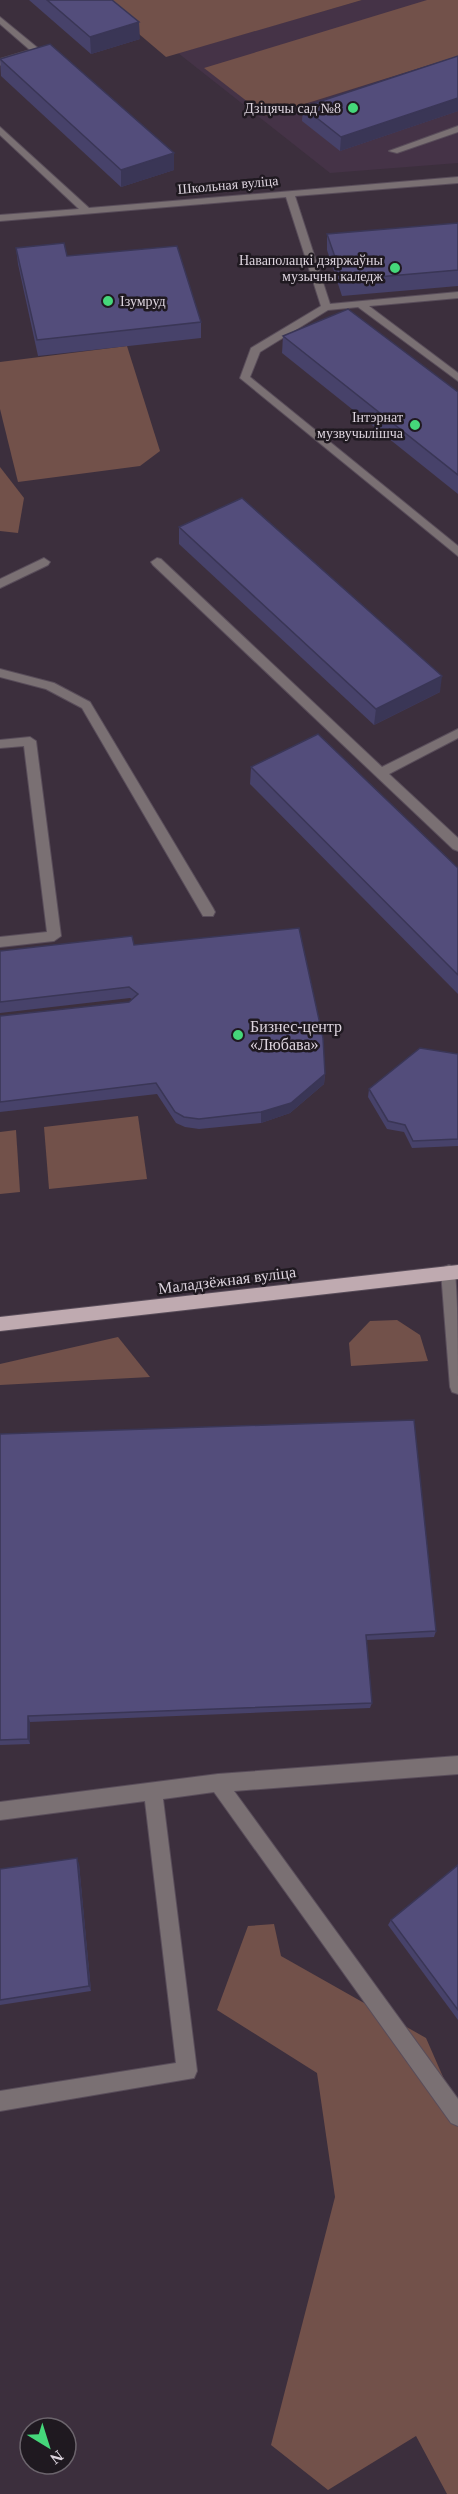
<svg xmlns="http://www.w3.org/2000/svg" width="458" height="2494" font-family="'Times New Roman',serif">
<style>
.built{fill:#453347}
.green{fill:#72514a}
.lines{fill:none;stroke-linecap:round;stroke-linejoin:round}
.minor-casing{stroke:#594d5a;stroke-width:2}
.major-casing{stroke:#594d5a;stroke-width:2}
.minor{fill:#7a7073;fill-rule:evenodd}
.major{fill:#bfaab0;fill-rule:evenodd}
.wall{fill:#47426a}
.shaded-wall{fill:#3a3656}
.building{fill:#534d7b;stroke:#3a3656;stroke-width:1.5}
.poi-dot{fill:#45d77a;stroke:#1f1920;stroke-width:2}
.labels{text-anchor:middle;dominant-baseline:central;stroke-width:5;stroke-linejoin:round;paint-order:stroke}
.far-poi-label{font-size:14px;fill:#ddd4de;stroke:#1f1920;text-anchor:end}
.far-street-label{font-size:14px;fill:#ddd4de;stroke:#1f1920}
.poi-label{font-size:16px;fill:#ddd4de;stroke:#1f1920;text-anchor:start}
.street-label{font-size:16px;fill:#ddd4de;stroke:#1f1920}
</style>
<rect width="100%" height="100%" fill="#3c2f3d"/>
<path class="built" d="M 362,0 L 458,0 L 458,163 L 330,173 L 178,53 Z"/>
<g class="green">
<path d="M 99,0 L 362,0 L 166,57 Z"/>
<path d="M 427,0 L 458,0 L 458,56 L 266,116 L 204,68 Z"/>
<path d="M 127,346 L 160,451 L 140,466 L 18,482 L 0,409 L 0,362 Z"/>
<path d="M 0,467 L 24,498 L 18,533 L 0,531 Z"/>
<path d="M 138,1116 L 147,1179 L 49,1189 L 44,1127 Z"/>
<path d="M 16,1130 L 20,1192 L 0,1194 L 0,1132 Z"/>
<path d="M 397,1320 L 420,1335 L 428,1361 L 351,1366 L 349,1343 L 370,1321 Z"/>
<path d="M 118,1337 L 150,1377 L 0,1385 L 0,1364 Z"/>
<path d="M 274,1924 L 281,1956 L 426,2038 L 458,2111 L 458,2494 L 447,2494 L 416,2436 L 328,2490 L 271,2445 L 335,2197 L 317,2073 L 217,2010 L 248,1926 Z"/>
</g>
<g class="lines">
<defs>
<g id="minor">
<path d="M 0,17 L 39,49 L 39,53 L 0,65 L 0,59 L 30,50 L 0,24 Z"/>
<path d="M 458,126 L 458,132 L 397,153 L 389,151 Z"/>
<path d="M 0,127 L 89,208 L 458,177 L 458,183 L 295,196 L 330,304 L 458,292 L 458,298 L 369,306 L 458,373 L 458,381 L 358,307 L 328,310 L 260,352 L 250,377 L 458,546 L 458,556 L 240,378 L 251,348 L 321,306 L 286,197 L 0,221 L 0,215 L 79,209 L 0,135 Z"/>
<path d="M 44,558 L 50,562 L 48,565 L 0,588 L 0,579 Z"/>
<path d="M 157,558 L 161,559 L 382,767 L 458,729 L 458,738 L 389,774 L 458,838 L 458,851 L 453,849 L 153,565 L 151,562 Z"/>
<path d="M 0,669 L 54,683 L 90,702 L 213,908 L 215,912 L 213,916 L 203,916 L 82,708 L 46,689 L 0,677 Z"/>
<path d="M 30,737 L 36,741 L 61,936 L 54,941 L 0,947 L 0,937 L 47,932 L 24,746 L 0,748 L 0,740 Z"/>
<path d="M 449,1265 L 454,1267 C 458,1285 458,1369 458,1394 L 452,1392 L 450,1387 L 441,1272 L 444,1267 Z"/>
<path d="M 458,1756 L 458,1774 L 234,1791 L 458,2099 L 458,2126 L 451,2123 L 214,1792 L 163,1799 L 197,2071 L 194,2078 L 0,2111 L 0,2091 L 176,2063 L 145,1801 L 0,1820 L 0,1802 L 218,1774 Z"/>
</g>
<path id="major" d="M 458,1265 L 458,1279 L 0,1331 L 0,1317 Z"/>
</defs>
<use href="#minor" class="minor-casing"/>
<use href="#major" class="major-casing"/>
<use href="#minor" class="minor"/>
<use href="#major" class="major"/>
</g>
<g class="wall">
<path d="M 29,0 L 112,0 L 140,39 L 91,54 Z"/>
<path d="M 458,56 L 458,111 L 340,151 L 302,121 L 303,107 Z"/>
<path d="M 0,59 L 174,153 L 174,170 L 121,187 L 1,76 Z"/>
<path d="M 458,223 L 458,286 L 342,296 L 327,250 L 327,234 Z"/>
<path d="M 16,248 L 67,256 L 201,322 L 201,338 L 38,356 L 18,264 Z"/>
<path d="M 283,336 L 458,392 L 458,494 L 282,353 Z"/>
<path d="M 179,527 L 440,692 L 374,725 L 179,544 Z"/>
<path d="M 251,767 L 458,868 L 458,994 L 250,784 Z"/>
<path d="M 134,945 L 325,1074 L 324,1084 L 290,1113 L 261,1123 L 199,1129 L 185,1127 L 176,1123 L 157,1094 L 0,1112 L 0,1016 L 129,1002 L 132,999 L 130,998 L 0,1013 L 0,951 Z"/>
<path d="M 458,1054 L 458,1146 L 412,1148 L 404,1132 L 387,1129 L 368,1097 L 369,1089 Z"/>
<path d="M 0,1434 L 436,1631 L 434,1637 L 366,1640 L 372,1703 L 370,1708 L 30,1722 L 30,1744 L 0,1745 Z"/>
<path d="M 79,1864 L 91,1991 L 0,2005 L 0,1869 Z"/>
<path d="M 458,1865 L 458,2020 L 388,1925 L 391,1920 Z"/>
</g>
<g class="shaded-wall">
<path d="M 139,22 L 140,39 L 91,54 L 90,37 Z"/>
<path d="M 458,98 L 458,111 L 340,151 L 341,137 Z"/>
<path d="M 174,153 L 174,170 L 121,187 L 121,170 Z"/>
<path d="M 442,676 L 440,692 L 374,725 L 376,709 Z"/>
<path d="M 325,1074 L 324,1084 L 290,1113 L 261,1123 L 261,1112 Z"/>
<path d="M 28,1716 L 30,1722 L 30,1744 L 28,1739 Z"/>
<path d="M 77,1858 L 79,1864 L 91,1991 L 89,1986 Z"/>
</g>
<g class="building">
<path d="M 47,0 L 112,0 L 139,22 L 90,37 Z"/>
<path d="M 50,44 L 174,153 L 121,170 L 0,59 Z"/>
<path d="M 458,56 L 458,98 L 341,137 L 303,107 Z"/>
<path d="M 458,223 L 458,270 L 343,280 L 327,234 Z"/>
<path d="M 64,243 L 67,256 L 177,246 L 201,322 L 37,340 L 16,248 Z"/>
<path d="M 348,309 L 458,392 L 458,475 L 283,336 Z"/>
<path d="M 242,498 L 442,676 L 376,709 L 179,527 Z"/>
<path d="M 318,734 L 458,868 L 458,975 L 251,767 Z"/>
<path d="M 299,928 L 323,1038 L 325,1074 L 291,1103 L 261,1112 L 199,1119 L 184,1117 L 175,1112 L 156,1083 L 0,1102 L 0,1016 L 129,1002 L 138,994 L 129,987 L 0,1002 L 0,951 L 132,936 L 134,945 Z"/>
<path d="M 420,1048 L 458,1054 L 458,1139 L 413,1141 L 405,1125 L 388,1121 L 369,1089 Z"/>
<path d="M 414,1420 L 436,1631 L 366,1635 L 372,1703 L 28,1716 L 28,1739 L 0,1740 L 0,1434 Z"/>
<path d="M 77,1858 L 89,1986 L 0,2000 L 0,1869 Z"/>
<path d="M 458,1865 L 458,2010 L 391,1920 Z"/>
</g>
<g class="poi-dot">
<circle cx="353" cy="108" r="6"/>
<circle cx="395" cy="268" r="6"/>
<circle cx="108" cy="301" r="6"/>
<circle cx="415" cy="425" r="6"/>
<circle cx="238" cy="1035" r="6"/>
</g>
<g class="labels">
<g class="far-poi-label">
<text x="341" y="108">Дзіцячы сад №8</text>
<text x="383" y="260">Наваполацкі дзяржаўны<tspan x="383" dy="16">музычны каледж</tspan></text>
<text x="120" y="301" text-anchor="start">Ізумруд</text>
<text x="403" y="417">Інтэрнат<tspan x="403" dy="16">музвучылішча</tspan></text>
</g>
<g class="far-street-label">
<text transform="translate(228 185) rotate(-5)">Школьная вуліца</text>
</g>
<g class="poi-label">
<text x="250" y="1026">Бизнес-центр<tspan x="250" dy="18">«Любава»</tspan></text>
</g>
<g class="street-label">
<text transform="translate(227 1280) rotate(-7)">Маладзёжная вуліца</text>
</g>
</g>
<g transform="translate(48 2446) rotate(142)"><circle r="28" fill="#1f1920" stroke="#6b646c" stroke-width="1.5"/>
<path d="M0-4.5L10 22L0 15L-10 22Z" fill="#45d77a"/>
<text y="-9" font-size="16" font-weight="bold" text-anchor="middle" fill="#ddd4de">N</text>
</g>
</svg>
